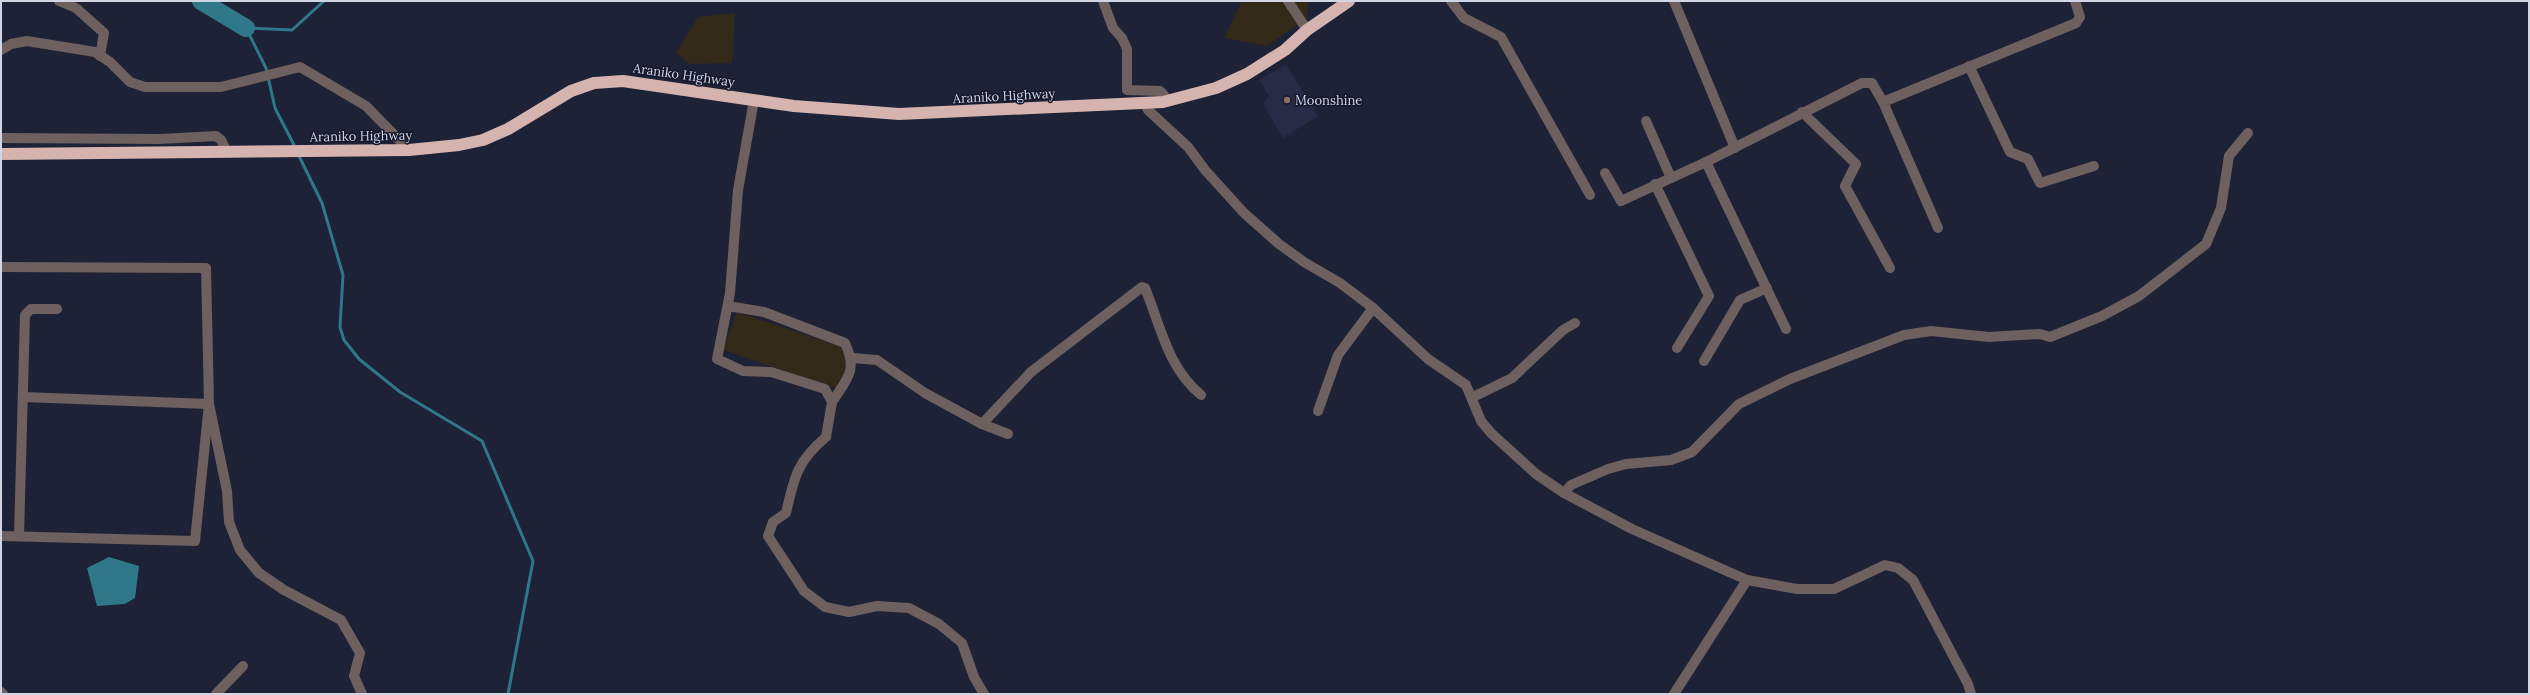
<svg xmlns="http://www.w3.org/2000/svg" width="2530" height="695" font-family="Lora,serif">
<style>
.industrial{fill:#322919}
.built{fill:#272b45}
.water{fill:#2e7889}
.lines{fill:none;stroke-linecap:round;stroke-linejoin:round}
.stream{stroke:#2e7889;stroke-width:3}
.river{stroke:#2e7889;stroke-width:18}
.minor{stroke:#6d605e;stroke-width:10}
.highway{stroke:#d5b4af;stroke-width:12}
.education-dot{fill:#8d6e63;stroke:#15182c;stroke-width:1.5}
.labels{text-anchor:middle;dominant-baseline:central;stroke-width:3;stroke-linejoin:round;paint-order:stroke}
.street-label{font-size:13px;fill:#d2d5e3;stroke:#15182c}
.poi-label{font-size:13px;fill:#d2d5e3;stroke:#15182c;text-anchor:start}
</style>
<rect width="100%" height="100%" fill="#1e2236"/>
<g class="industrial">
<path d="M 1242,1 L 1309,1 L 1307,18 L 1267,46 L 1224,38 Z"/>
<path d="M 735,13 L 732,63 L 690,64 L 676,53 L 698,17 Z"/>
<path d="M 737,312 L 851,350 L 838,389 L 723,350 Z"/>
</g>
<path class="built" d="M 1286,65 L 1318,116 L 1283,138 L 1263,104 L 1269,96 L 1259,80 Z"/>
<path class="water" d="M 109,557 L 139,566 L 135,598 L 125,604 L 97,606 L 87,568 Z"/>
<g class="lines">
<g class="stream">
<path d="M 246,28 L 266,68 L 275,108 L 295,147"/>
<path d="M 246,28 L 292,30 L 324,1"/>
<path d="M 298,154 L 322,203 L 343,275 L 340,327 L 344,340 L 359,359 L 400,392 L 482,441 L 533,561 L 508,694"/>
</g>
<path class="river" d="M 201,1 L 246,28"/>
<g class="minor">
<path d="M 59,1 L 76,8 L 104,33 L 100,56"/>
<path d="M 1103,1 L 1113,28 L 1122,38 L 1127,49 L 1127,90 L 1160,91 L 1164,95 L 1163,102"/>
<path d="M 1288,1 L 1307,30"/>
<path d="M 1451,1 L 1464,18 L 1501,37 L 1590,195"/>
<path d="M 1674,1 L 1735,148"/>
<path d="M 1,50 L 11,44 L 27,41 L 95,52 L 110,62 L 130,82 L 145,87 L 221,87 L 300,67 L 366,106 L 409,150"/>
<path d="M 1969,66 L 2010,152 L 2028,159 L 2040,183 L 2094,166"/>
<path d="M 754,100 L 738,190 L 730,293 L 717,359 L 743,371 L 771,372 L 825,389 L 832,402 L 826,437 C 797,461 794,478 786,513 L 773,522 L 768,536 L 804,591 L 825,607 L 849,612 L 877,606 L 909,608 L 939,624 L 962,643 L 974,677 L 984,694"/>
<path d="M 1145,103 L 1148,110 L 1188,147 L 1205,170 L 1244,213 L 1279,244 L 1304,262 L 1340,283 L 1373,308 L 1428,359 L 1466,385 L 1481,421 L 1491,433 L 1536,474 L 1564,493 L 1632,529 L 1747,580 L 1797,589 L 1834,589 L 1885,565 L 1898,568 L 1913,580 L 1968,684 L 1971,694"/>
<path d="M 1802,112 L 1856,164 L 1845,186 L 1890,268"/>
<path d="M 1646,121 L 1671,178"/>
<path d="M 1,138 L 160,139 L 216,136 L 221,140 L 227,152"/>
<path d="M 1706,162 L 1786,329"/>
<path d="M 1605,173 L 1621,201 L 1706,162 L 1862,83 L 1872,83 L 1883,102"/>
<path d="M 1655,184 L 1709,296 L 1677,348"/>
<path d="M 1938,228 L 1883,102 L 2076,23 L 2080,17 L 2075,1"/>
<path d="M 1,267 L 206,268 L 209,404 L 195,541 L 1,536"/>
<path d="M 728,306 L 764,312 L 845,343 C 858,371 847,379 832,402"/>
<path d="M 852,358 L 877,360 L 925,393 L 982,424 L 1008,434"/>
<path d="M 1704,361 L 1740,300 L 1767,288"/>
<path d="M 23,397 L 209,404 L 227,491 L 229,522 L 240,550 L 259,573 L 284,590 L 341,620 L 360,653 L 354,676 L 362,694"/>
<path d="M 1473,397 L 1512,378 L 1563,330 L 1575,323"/>
<path d="M 1318,411 L 1338,355 L 1373,308"/>
<path d="M 982,424 L 1031,372 L 1142,287 L 1145,288 C 1161,327 1168,368 1201,395"/>
<path d="M 1564,493 L 1571,485 L 1608,469 L 1626,464 L 1671,460 L 1692,452 L 1739,404 L 1790,379 L 1904,335 L 1931,331 L 1989,337 L 2040,334 L 2050,337 L 2102,316 L 2139,296 L 2206,244 L 2221,208 L 2229,156 L 2248,133"/>
<path d="M 19,536 L 25,315 L 31,309 L 57,309"/>
<path d="M 1,692 L 3,694"/>
<path d="M 216,694 L 243,666"/>
<path d="M 1674,694 L 1747,580"/>
</g>
<path class="highway" d="M 1,154 L 409,150 L 459,145 L 483,140 L 508,129 L 571,91 L 594,83 L 623,81 L 794,106 L 899,114 L 1163,102 L 1216,88 L 1247,74 L 1285,50 L 1307,30 L 1349,1"/>
</g>
<circle class="education-dot" cx="1287" cy="100" r="4"/>
<g class="labels">
<g class="street-label">
<text transform="translate(684 75) rotate(8)">Araniko Highway</text>
<text transform="translate(1004 96) rotate(-3)">Araniko Highway</text>
<text transform="translate(361 136) rotate(-1)">Araniko Highway</text>
</g>
<g class="poi-label">
<text x="1295" y="100">Moonshine</text>
</g>
</g>
<rect width="2530" height="695" fill="none" stroke="#d2d5e3" stroke-width="4"/>
</svg>
